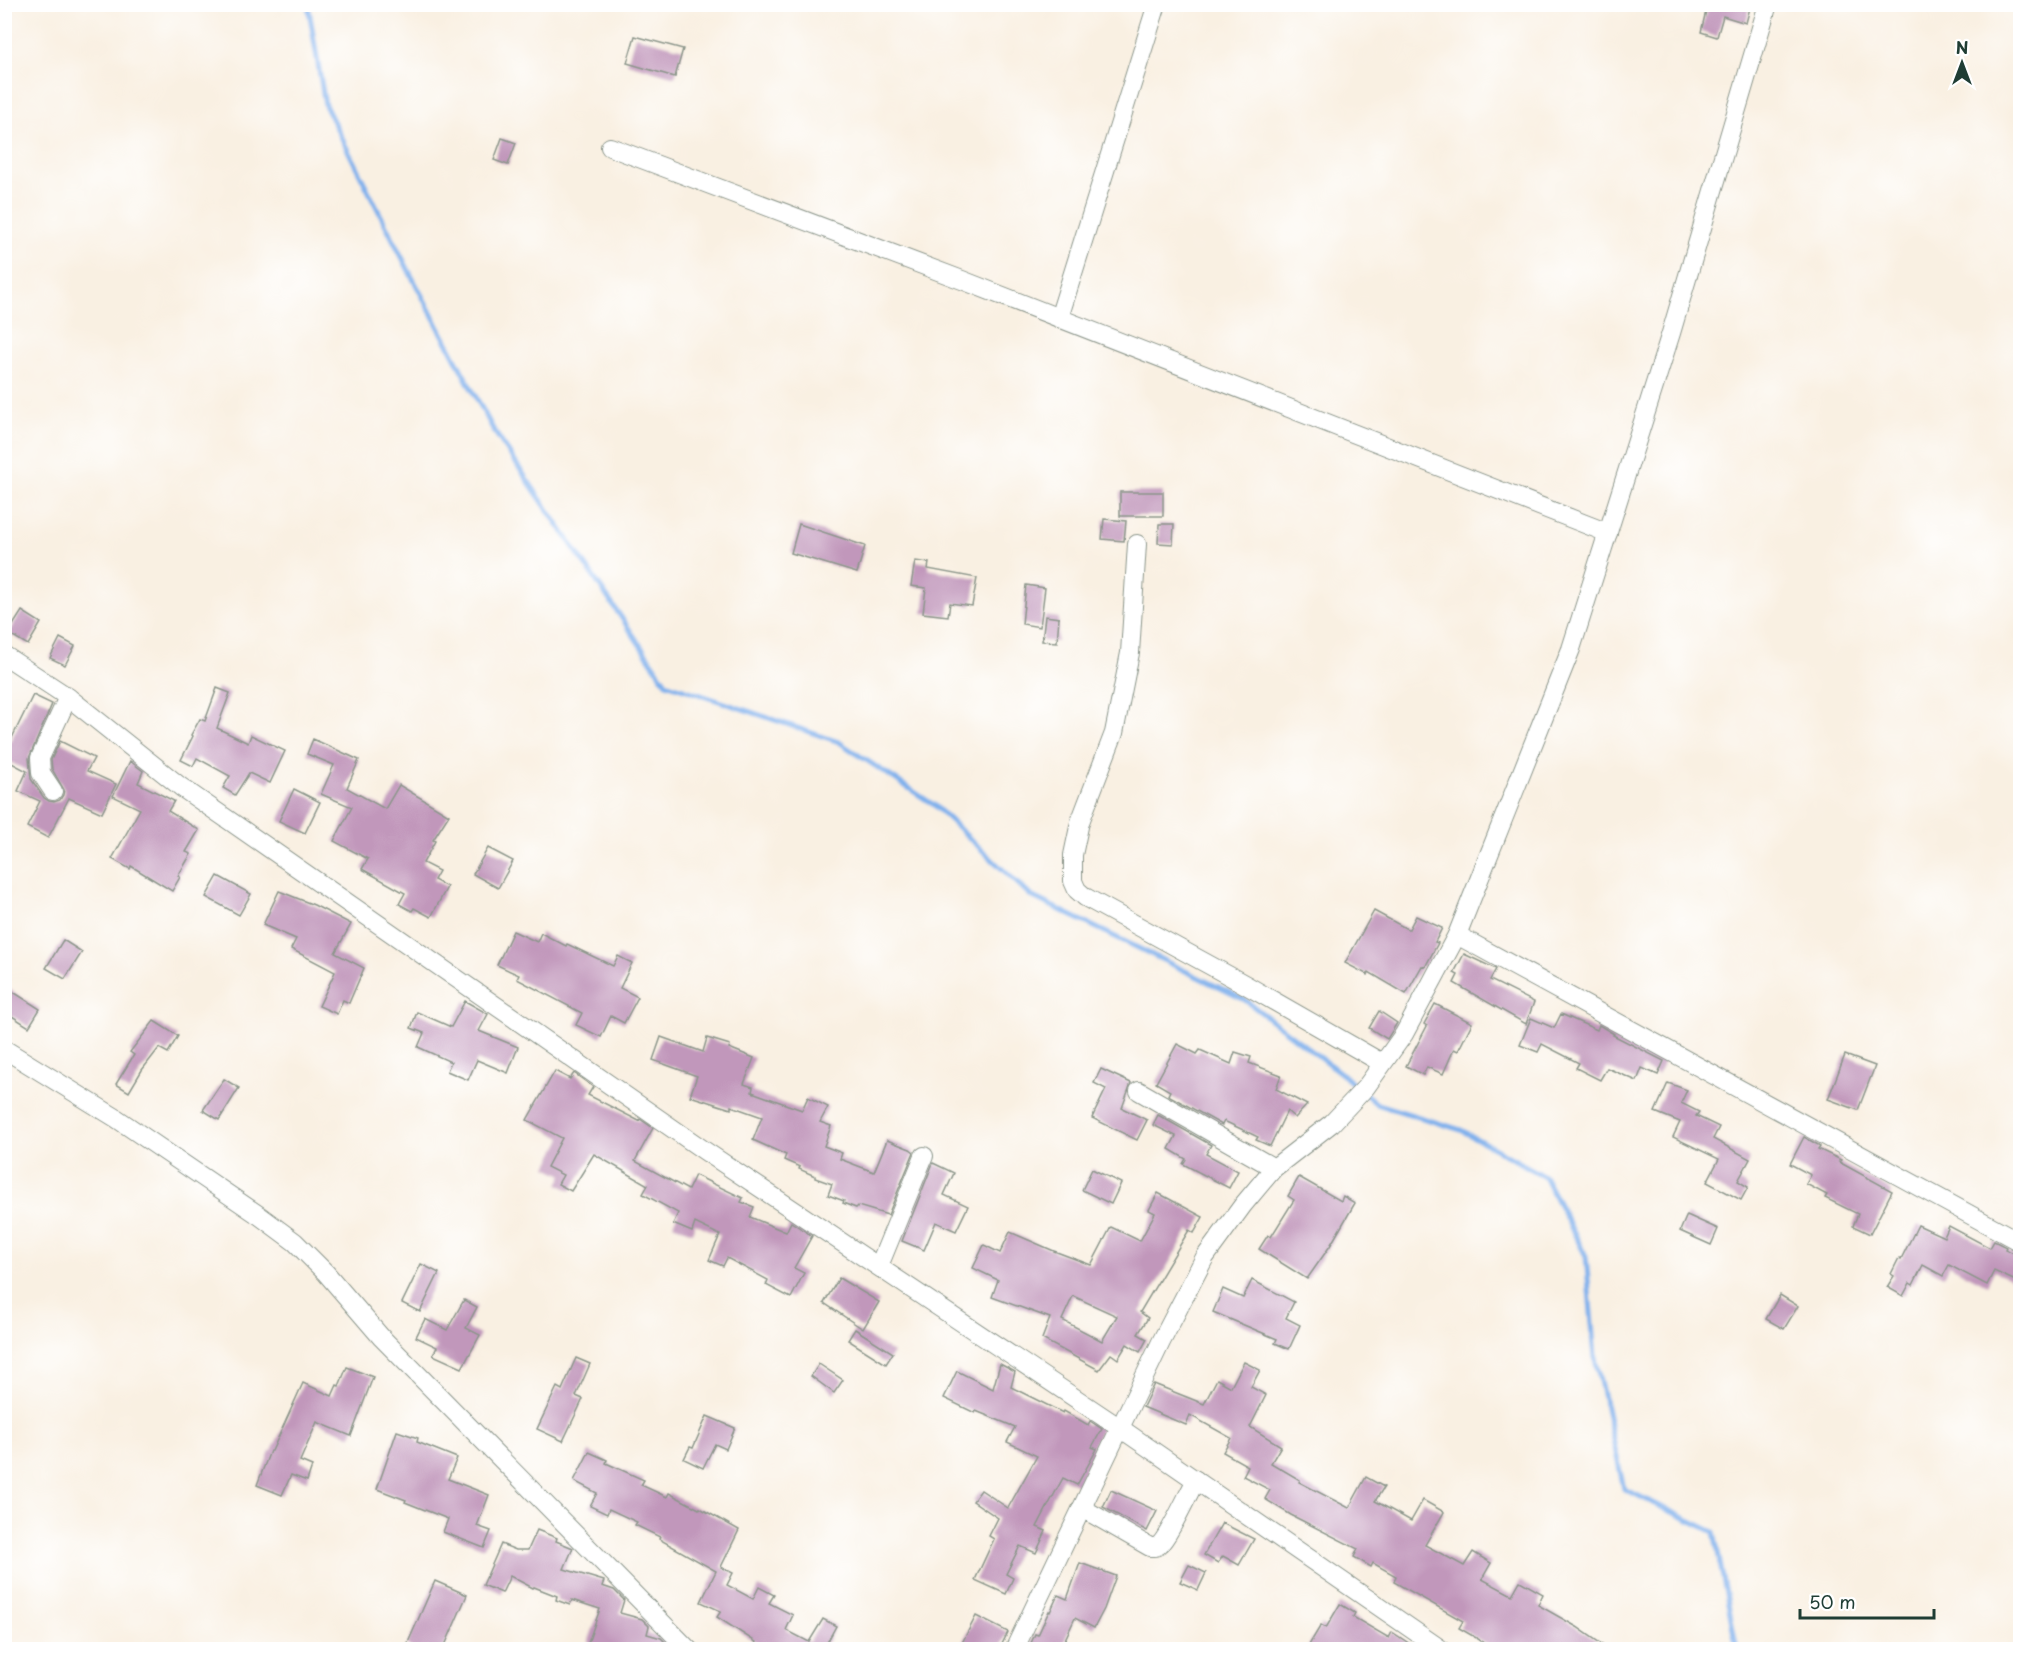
<svg xmlns="http://www.w3.org/2000/svg" width="2025" height="1654" font-family="'Playpen Sans',sans-serif">
<style>
.lines{fill:none;stroke-linecap:round;stroke-linejoin:round}
.stream{stroke:#80b1ec;stroke-width:5}
.building{fill:#c197bb;fill-rule:evenodd}
.street-casing{stroke:#8c968b;stroke-width:20}
.street{stroke:#fff;stroke-width:18}
</style>
<rect width="100%" height="100%" fill="#fff"/>
<filter id="ink" filterUnits="userSpaceOnUse"><feTurbulence type="fractalNoise" baseFrequency=".0167" numOctaves="2"/><feDisplacementMap in="SourceGraphic" scale="12" xChannelSelector="R" yChannelSelector="G"/><feConvolveMatrix kernelMatrix="1 2 1 2 8 2 1 2 1" color-interpolation-filters="sRGB"/></filter>
<filter id="wash" filterUnits="userSpaceOnUse"><feTurbulence type="fractalNoise" baseFrequency=".008" numOctaves="4" result="noise"/><feDisplacementMap in="SourceGraphic" scale="24" xChannelSelector="R" yChannelSelector="G"/><feGaussianBlur stdDeviation="1.35" result="paint"/><feColorMatrix in="noise" values="0 0 0 0 0 0 0 0 0 0 0 0 0 0 0 0 0 1.4 0 .05"/><feComposite in="paint" operator="in"/></filter>
<g filter="url(#wash)">
<rect width="100%" height="100%" fill="#f9f0e2"/>
<g class="lines">
<path class="stream" d="M 308,4 L 325,105 L 411,275 L 494,431 L 666,683 L 839,742 L 934,805 L 1031,896 L 1245,1000 L 1342,1074 L 1377,1104 L 1461,1130 L 1544,1176 L 1586,1256 L 1595,1358 L 1624,1489 L 1714,1532 L 1737,1650"/>
</g>
<g id="blocks">
<g class="building">
<path d="M 1698,4 L 1751,4 L 1746,23 L 1723,16 L 1717,37 L 1701,32 L 1706,11 L 1697,8 Z"/>
<path d="M 635,36 L 683,49 L 675,77 L 627,63 Z"/>
<path d="M 502,138 L 516,143 L 508,165 L 494,160 Z"/>
<rect x="1120" y="492" width="43" height="24"/>
<path d="M 1104,519 L 1126,521 L 1124,541 L 1102,539 Z"/>
<path d="M 799,524 L 865,546 L 857,573 L 791,553 Z"/>
<path d="M 1159,524 L 1174,524 L 1173,544 L 1158,543 Z"/>
<path d="M 915,561 L 929,563 L 928,569 L 977,578 L 972,606 L 950,603 L 948,616 L 923,613 L 926,588 L 911,586 Z"/>
<path d="M 1026,585 L 1045,588 L 1040,627 L 1022,624 Z"/>
<path d="M 22,611 L 41,623 L 28,645 L 8,633 Z"/>
<path d="M 1045,616 L 1059,618 L 1057,642 L 1042,641 Z"/>
<path d="M 60,638 L 75,646 L 65,665 L 50,658 Z"/>
<path d="M 217,688 L 230,693 L 217,728 L 248,743 L 251,735 L 285,751 L 270,783 L 249,773 L 235,795 L 223,788 L 230,776 L 197,758 L 193,766 L 181,760 L 193,736 L 191,735 L 200,719 L 205,721 Z"/>
<path d="M 33,695 L 52,704 L 29,758 L 31,779 L 44,798 L 49,801 L 54,802 L 60,800 L 63,795 L 64,790 L 52,769 L 51,760 L 60,741 L 94,758 L 87,771 L 116,784 L 102,813 L 69,798 L 48,838 L 27,827 L 40,801 L 18,791 L 27,771 L 4,759 L 4,739 L 10,742 Z"/>
<path d="M 313,739 L 359,760 L 347,788 L 385,809 L 399,785 L 449,815 L 433,840 L 435,841 L 423,863 L 439,871 L 434,880 L 447,887 L 431,917 L 414,908 L 412,911 L 399,904 L 405,893 L 362,869 L 368,859 L 334,841 L 352,807 L 321,794 L 334,765 L 307,754 Z"/>
<path d="M 130,761 L 143,771 L 138,783 L 174,801 L 168,811 L 199,830 L 186,852 L 191,854 L 178,876 L 180,877 L 172,891 L 131,866 L 130,869 L 112,859 L 140,809 L 113,796 Z"/>
<path d="M 294,789 L 320,802 L 305,833 L 279,821 Z"/>
<path d="M 488,848 L 513,861 L 498,888 L 473,874 Z"/>
<path d="M 218,876 L 251,894 L 239,915 L 206,897 Z"/>
<path d="M 279,891 L 314,905 L 351,924 L 335,953 L 364,968 L 349,1003 L 343,1000 L 337,1014 L 319,1006 L 335,972 L 291,949 L 296,939 L 263,925 Z"/>
<path d="M 1374,911 L 1407,929 L 1409,929 L 1416,916 L 1442,928 L 1435,942 L 1438,943 L 1425,967 L 1422,966 L 1406,994 L 1369,972 L 1368,975 L 1345,963 Z"/>
<path d="M 513,931 L 537,942 L 541,933 L 566,946 L 567,944 L 613,966 L 618,956 L 632,963 L 620,988 L 638,997 L 624,1023 L 611,1016 L 601,1037 L 576,1025 L 582,1013 L 517,979 L 519,975 L 497,965 Z"/>
<path d="M 63,940 L 82,952 L 65,979 L 46,968 Z"/>
<path d="M 1464,954 L 1496,969 L 1490,980 L 1534,1002 L 1526,1024 L 1454,983 L 1458,975 L 1454,973 Z"/>
<path d="M 4,986 L 40,1009 L 29,1027 L 4,1011 Z"/>
<path d="M 465,1001 L 488,1014 L 479,1031 L 518,1047 L 508,1073 L 477,1060 L 468,1080 L 447,1071 L 451,1062 L 418,1047 L 424,1033 L 411,1028 L 417,1012 L 451,1027 Z"/>
<path d="M 1435,1004 L 1472,1023 L 1458,1051 L 1454,1049 L 1443,1074 L 1427,1067 L 1423,1075 L 1406,1066 L 1427,1026 L 1424,1024 Z"/>
<path d="M 1379,1011 L 1397,1023 L 1387,1039 L 1369,1028 Z"/>
<path d="M 1561,1014 L 1597,1030 L 1599,1025 L 1614,1034 L 1613,1035 L 1664,1061 L 1658,1075 L 1642,1068 L 1637,1081 L 1607,1068 L 1600,1080 L 1576,1068 L 1579,1063 L 1542,1044 L 1538,1052 L 1520,1045 L 1531,1018 L 1554,1028 Z"/>
<path d="M 154,1021 L 178,1036 L 168,1053 L 159,1048 L 142,1070 L 129,1092 L 116,1084 L 134,1055 L 130,1052 Z"/>
<path d="M 661,1037 L 703,1052 L 707,1038 L 730,1045 L 729,1048 L 754,1058 L 744,1084 L 753,1087 L 752,1092 L 802,1110 L 808,1097 L 828,1107 L 820,1122 L 831,1126 L 824,1146 L 842,1153 L 840,1159 L 874,1172 L 887,1140 L 910,1149 L 914,1152 L 888,1215 L 858,1206 L 856,1208 L 843,1203 L 844,1201 L 828,1195 L 832,1184 L 815,1178 L 815,1176 L 799,1169 L 800,1167 L 784,1160 L 786,1155 L 753,1140 L 762,1117 L 731,1106 L 731,1109 L 690,1096 L 697,1076 L 653,1060 Z"/>
<path d="M 1177,1044 L 1197,1054 L 1200,1050 L 1231,1064 L 1235,1052 L 1251,1057 L 1249,1063 L 1281,1075 L 1276,1089 L 1307,1105 L 1295,1118 L 1287,1111 L 1270,1146 L 1256,1140 L 1258,1137 L 1239,1128 L 1224,1121 L 1222,1125 L 1168,1095 L 1170,1091 L 1156,1083 Z"/>
<path d="M 1845,1055 L 1875,1066 L 1858,1110 L 1828,1099 Z"/>
<path d="M 1101,1069 L 1131,1083 L 1122,1108 L 1147,1120 L 1137,1140 L 1092,1118 L 1106,1089 L 1094,1083 Z"/>
<path d="M 555,1071 L 570,1079 L 574,1073 L 593,1087 L 588,1095 L 639,1121 L 640,1119 L 653,1128 L 635,1161 L 688,1190 L 695,1175 L 743,1198 L 741,1202 L 754,1207 L 750,1217 L 786,1232 L 791,1222 L 812,1236 L 794,1268 L 804,1273 L 791,1298 L 766,1285 L 768,1280 L 727,1258 L 723,1266 L 709,1260 L 720,1235 L 695,1223 L 692,1232 L 673,1224 L 678,1213 L 643,1194 L 648,1185 L 594,1154 L 571,1191 L 558,1184 L 563,1175 L 547,1167 L 562,1138 L 527,1120 Z"/>
<path d="M 224,1079 L 239,1088 L 219,1120 L 203,1110 Z"/>
<path d="M 1668,1083 L 1687,1090 L 1681,1103 L 1699,1112 L 1696,1116 L 1719,1127 L 1713,1139 L 1750,1159 L 1738,1181 L 1748,1187 L 1741,1200 L 1707,1182 L 1719,1159 L 1673,1137 L 1680,1122 L 1655,1112 Z"/>
<path d="M 1158,1115 L 1211,1145 L 1206,1154 L 1238,1171 L 1229,1188 L 1183,1164 L 1186,1159 L 1169,1149 L 1176,1136 L 1153,1125 Z"/>
<path d="M 1804,1137 L 1820,1146 L 1818,1149 L 1841,1160 L 1839,1162 L 1892,1191 L 1870,1234 L 1853,1226 L 1858,1214 L 1825,1198 L 1827,1195 L 1806,1184 L 1811,1175 L 1790,1164 Z"/>
<path d="M 933,1163 L 954,1173 L 944,1195 L 968,1206 L 956,1231 L 936,1222 L 924,1250 L 902,1241 Z"/>
<path d="M 1092,1169 L 1121,1183 L 1111,1204 L 1082,1190 Z"/>
<path d="M 1299,1177 L 1341,1201 L 1343,1196 L 1355,1203 L 1330,1246 L 1307,1279 L 1259,1249 L 1268,1235 L 1271,1237 L 1294,1200 L 1288,1196 Z"/>
<path d="M 1158,1193 L 1203,1217 L 1194,1233 L 1189,1230 L 1140,1312 L 1148,1318 L 1138,1334 L 1147,1339 L 1140,1352 L 1127,1344 L 1118,1359 L 1111,1354 L 1099,1370 L 1042,1339 L 1050,1318 L 992,1297 L 998,1280 L 973,1268 L 984,1245 L 1000,1253 L 1010,1232 L 1054,1251 L 1091,1265 L 1111,1227 L 1140,1241 L 1155,1213 L 1149,1210 ZM 1073,1296 L 1117,1316 L 1102,1341 L 1062,1320 Z"/>
<path d="M 1687,1215 L 1718,1229 L 1711,1245 L 1680,1231 Z"/>
<path d="M 1918,1225 L 1944,1237 L 1949,1226 L 1990,1248 L 1994,1241 L 2006,1247 L 2005,1249 L 2020,1256 L 2020,1283 L 1994,1271 L 1987,1285 L 1949,1265 L 1943,1276 L 1923,1265 L 1913,1285 L 1910,1283 L 1903,1296 L 1887,1287 L 1894,1276 L 1891,1274 L 1899,1258 L 1901,1259 Z"/>
<path d="M 421,1264 L 439,1273 L 420,1312 L 402,1303 Z"/>
<path d="M 839,1278 L 879,1302 L 863,1329 L 824,1303 Z"/>
<path d="M 1252,1280 L 1294,1302 L 1286,1318 L 1300,1325 L 1289,1349 L 1275,1343 L 1277,1339 L 1213,1312 L 1223,1289 L 1243,1298 Z"/>
<path d="M 1780,1295 L 1798,1306 L 1784,1329 L 1766,1319 Z"/>
<path d="M 464,1300 L 477,1307 L 466,1328 L 480,1335 L 462,1368 L 433,1355 L 437,1347 L 416,1337 L 425,1319 L 447,1330 Z"/>
<path d="M 855,1329 L 893,1353 L 886,1364 L 848,1340 Z"/>
<path d="M 576,1358 L 590,1364 L 576,1396 L 583,1399 L 563,1441 L 537,1429 L 557,1387 L 562,1390 Z"/>
<path d="M 1244,1362 L 1260,1370 L 1251,1387 L 1266,1395 L 1250,1427 L 1281,1446 L 1271,1463 L 1300,1480 L 1299,1482 L 1349,1508 L 1366,1477 L 1384,1487 L 1375,1501 L 1411,1521 L 1423,1500 L 1444,1512 L 1425,1545 L 1464,1566 L 1473,1552 L 1491,1563 L 1482,1579 L 1512,1595 L 1520,1581 L 1543,1594 L 1538,1605 L 1577,1627 L 1610,1650 L 1497,1650 L 1459,1628 L 1463,1621 L 1394,1582 L 1396,1576 L 1373,1563 L 1371,1567 L 1354,1557 L 1358,1549 L 1291,1515 L 1265,1499 L 1270,1490 L 1243,1476 L 1248,1466 L 1223,1452 L 1231,1438 L 1190,1415 L 1186,1425 L 1143,1407 L 1154,1384 L 1204,1404 L 1217,1379 L 1231,1387 Z"/>
<path d="M 819,1364 L 843,1380 L 834,1393 L 811,1376 Z"/>
<path d="M 1000,1364 L 1015,1372 L 1011,1387 L 1063,1413 L 1064,1411 L 1088,1425 L 1090,1421 L 1102,1429 L 1092,1447 L 1097,1449 L 1077,1485 L 1063,1478 L 1049,1504 L 1037,1527 L 1046,1531 L 1036,1553 L 1020,1546 L 1006,1574 L 1013,1578 L 1006,1594 L 975,1580 L 994,1539 L 989,1536 L 998,1518 L 973,1501 L 981,1490 L 1008,1508 L 1037,1456 L 1007,1442 L 1015,1427 L 976,1411 L 975,1413 L 944,1398 L 957,1371 L 993,1389 Z"/>
<path d="M 347,1367 L 373,1377 L 351,1436 L 317,1422 L 300,1461 L 312,1466 L 307,1481 L 291,1475 L 282,1495 L 257,1485 L 270,1451 L 272,1451 L 303,1383 L 332,1396 L 337,1385 L 339,1386 Z"/>
<path d="M 707,1416 L 735,1428 L 726,1449 L 715,1444 L 703,1468 L 684,1459 L 690,1447 L 693,1448 Z"/>
<path d="M 397,1431 L 418,1438 L 417,1442 L 457,1458 L 448,1479 L 489,1495 L 477,1526 L 491,1531 L 484,1548 L 443,1532 L 448,1519 L 405,1502 L 406,1500 L 377,1489 Z"/>
<path d="M 589,1452 L 607,1460 L 606,1463 L 644,1480 L 641,1485 L 667,1497 L 669,1493 L 699,1509 L 700,1508 L 739,1530 L 721,1567 L 733,1573 L 727,1585 L 753,1599 L 759,1587 L 774,1595 L 769,1603 L 793,1615 L 786,1630 L 809,1642 L 823,1619 L 836,1626 L 823,1650 L 753,1650 L 756,1642 L 717,1617 L 721,1611 L 701,1602 L 716,1571 L 659,1539 L 660,1537 L 635,1525 L 637,1522 L 609,1509 L 607,1514 L 590,1506 L 597,1493 L 574,1481 Z"/>
<path d="M 1111,1490 L 1157,1511 L 1147,1531 L 1103,1507 Z"/>
<path d="M 1222,1523 L 1254,1539 L 1239,1565 L 1223,1556 L 1218,1563 L 1204,1555 Z"/>
<path d="M 537,1530 L 557,1538 L 556,1541 L 573,1548 L 564,1569 L 604,1581 L 602,1586 L 614,1590 L 624,1600 L 620,1613 L 642,1619 L 649,1626 L 647,1634 L 661,1638 L 673,1650 L 604,1650 L 588,1643 L 600,1609 L 572,1600 L 570,1605 L 556,1600 L 557,1596 L 534,1587 L 533,1588 L 510,1576 L 502,1593 L 483,1585 L 501,1544 L 516,1550 L 528,1550 Z"/>
<path d="M 1080,1563 L 1116,1576 L 1104,1609 L 1094,1628 L 1075,1618 L 1062,1646 L 1070,1650 L 1028,1650 L 1035,1634 L 1038,1635 L 1049,1611 L 1050,1612 L 1058,1595 L 1067,1599 Z"/>
<path d="M 1189,1565 L 1206,1573 L 1198,1590 L 1180,1582 Z"/>
<path d="M 435,1581 L 467,1595 L 443,1650 L 415,1650 L 407,1645 Z"/>
<path d="M 1340,1604 L 1355,1613 L 1353,1617 L 1389,1638 L 1392,1632 L 1419,1650 L 1306,1650 L 1321,1625 L 1326,1628 Z"/>
<path d="M 976,1616 L 1008,1632 L 999,1650 L 974,1650 L 962,1643 Z"/>
</g>
</g>
</g>
<g filter="url(#ink)">
<use href="#blocks" fill-opacity="0" stroke="#8c968b" stroke-width="1.5"/>
<g class="lines">
<defs>
<g id="street">
<path d="M 610,147 L 962,280 L 1608,533"/>
<path d="M 1059,318 L 1157,4"/>
<path d="M 1137,544 L 1130,653 L 1114,733 L 1080,822 L 1073,855 L 1073,881 L 1077,890 L 1085,897 L 1246,985 L 1382,1063"/>
<path d="M 4,655 L 68,697 L 181,787 L 705,1151 L 1120,1428 L 1442,1650"/>
<path d="M 53,791 L 41,773 L 40,758 L 68,697"/>
<path d="M 1457,935 L 2020,1242"/>
<path d="M 4,1049 L 116,1118 L 260,1216 L 295,1242 L 326,1273 L 381,1337 L 689,1650"/>
<path d="M 1139,1091 L 1274,1168"/>
<path d="M 879,1266 L 924,1156"/>
<path d="M 1082,1508 L 1150,1547 C 1155,1547 1155,1548 1159,1545 C 1168,1538 1189,1492 1196,1480"/>
<path d="M 1014,1650 L 1161,1342 L 1205,1257 L 1243,1205 L 1274,1168 L 1332,1123 L 1366,1087 L 1404,1034 L 1457,935 L 1571,649 L 1671,333 L 1768,4"/>
</g>
</defs>
<use href="#street" class="street-casing"/>
<use href="#street" class="street"/>
</g>
</g>
<rect width="2025" height="1654" fill="none" stroke="#fff" stroke-width="24"/>
<g transform="translate(1962 63)" stroke="#ffffff" stroke-width="4.5" paint-order="stroke">
<path d="M0-4.5L10 22L0 15L-10 22Z" fill="#1f3d34"/>
<text y="-9" font-size="16" font-weight="bold" text-anchor="middle" fill="#1f3d34">N</text>
</g>
<path d="M1800 1609v9h134v-9" fill="none" stroke="#1f3d34" stroke-width="3"/>
<text x="1809" y="1609" font-size="18" fill="#1f3d34" stroke="#ffffff" stroke-width="4.5" paint-order="stroke">50 m</text>
</svg>
